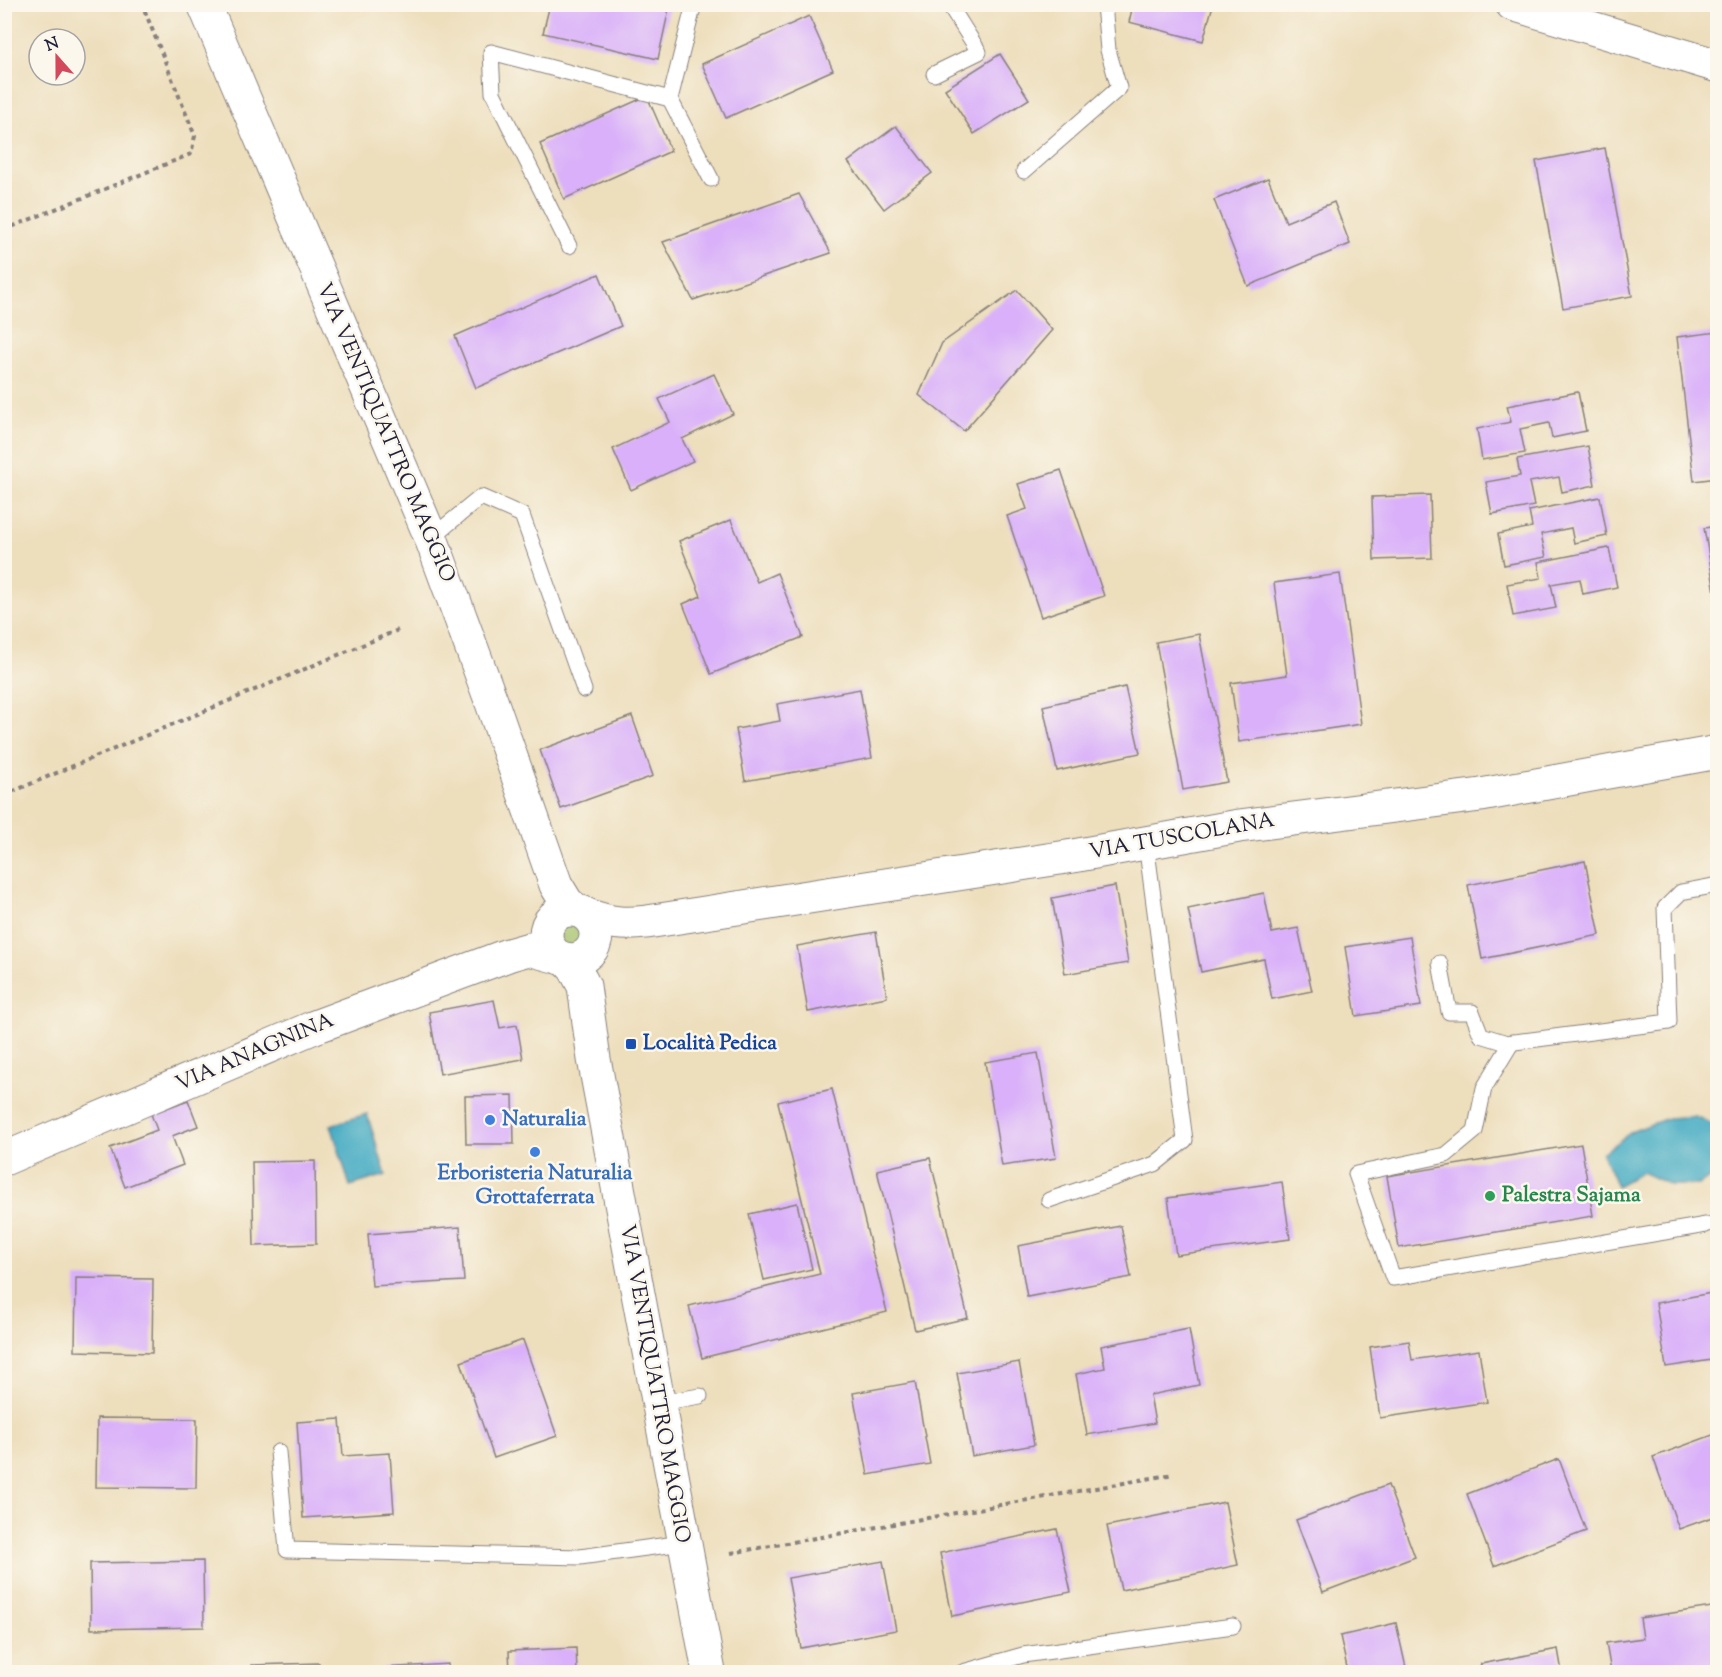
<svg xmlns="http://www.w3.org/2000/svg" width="1722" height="1677" font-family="'Sorts Mill Goudy',serif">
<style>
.green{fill:#a3c068;stroke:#627152;stroke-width:1.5}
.water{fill:#42aac2;stroke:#32667e;stroke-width:1.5}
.building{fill:#d9b0f9}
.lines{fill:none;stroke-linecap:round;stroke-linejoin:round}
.lane-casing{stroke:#88807c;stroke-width:17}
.secondary-casing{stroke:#88807c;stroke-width:35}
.path{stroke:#88807c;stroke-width:4;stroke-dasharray:4.5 4.5;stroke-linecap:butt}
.lane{stroke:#fff;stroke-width:15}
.secondary{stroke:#fff;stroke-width:33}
.transit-dot{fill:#1a4fb4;stroke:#fbf7ec;stroke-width:2}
.shop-dot{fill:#3f7fe0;stroke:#fbf7ec;stroke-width:2}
.leisure-dot{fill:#2e9e5b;stroke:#fbf7ec;stroke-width:2}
.labels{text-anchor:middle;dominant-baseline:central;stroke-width:5;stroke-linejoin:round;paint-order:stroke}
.street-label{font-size:21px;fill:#22223b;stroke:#fbf7ec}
.transit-label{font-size:21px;font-weight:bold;fill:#164399;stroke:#fbf7ec;text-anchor:start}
.shop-label{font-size:21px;font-weight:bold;fill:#366cbe;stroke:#fbf7ec;text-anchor:start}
.leisure-label{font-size:21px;font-weight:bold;fill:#27864d;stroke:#fbf7ec;text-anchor:start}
</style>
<rect width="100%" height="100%" fill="#fbf7ec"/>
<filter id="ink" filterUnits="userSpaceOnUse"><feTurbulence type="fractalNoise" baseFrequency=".0167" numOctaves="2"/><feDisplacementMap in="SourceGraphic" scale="12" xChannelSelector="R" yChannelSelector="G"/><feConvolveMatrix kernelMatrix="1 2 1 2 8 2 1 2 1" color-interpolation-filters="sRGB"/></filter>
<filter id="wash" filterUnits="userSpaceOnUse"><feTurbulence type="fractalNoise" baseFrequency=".008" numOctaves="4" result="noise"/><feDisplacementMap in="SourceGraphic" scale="24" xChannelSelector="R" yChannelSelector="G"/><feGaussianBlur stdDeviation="1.35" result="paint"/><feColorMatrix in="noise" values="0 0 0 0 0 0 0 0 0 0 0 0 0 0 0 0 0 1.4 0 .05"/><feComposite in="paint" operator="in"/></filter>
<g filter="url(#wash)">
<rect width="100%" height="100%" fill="#eddebc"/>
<path class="green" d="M 560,915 L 594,932 C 593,944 588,951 577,956 L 549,939 L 551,925 Z"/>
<g class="water">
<path d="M 367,1114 L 386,1175 L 350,1186 L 331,1125 Z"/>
<path d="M 1695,1116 L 1715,1125 L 1717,1132 L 1717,1172 L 1699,1185 L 1670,1185 L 1642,1172 L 1617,1186 L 1602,1153 L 1633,1131 L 1668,1118 Z"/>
</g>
<g id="blocks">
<g class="building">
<path d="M 550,4 L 670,4 L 658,59 L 543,33 Z"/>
<path d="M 1133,5 L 1213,5 L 1203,41 L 1129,22 Z"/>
<path d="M 809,16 L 833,70 L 726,118 L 702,64 Z"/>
<path d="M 1000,54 L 1029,99 L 974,134 L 945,89 Z"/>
<path d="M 647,96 L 671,151 L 564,199 L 540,144 Z"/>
<path d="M 896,126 L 932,173 L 884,209 L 848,162 Z"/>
<path d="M 1605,148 L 1632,296 L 1563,308 L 1536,161 Z"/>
<path d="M 1268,178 L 1286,222 L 1334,202 L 1350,244 L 1248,286 L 1214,200 Z"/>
<path d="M 799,194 L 831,253 L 693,300 L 663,242 Z"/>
<path d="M 599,274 L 621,326 L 476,388 L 455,336 Z"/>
<path d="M 1017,290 L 1052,330 L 964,431 L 919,395 L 942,343 Z"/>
<path d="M 1718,332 L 1718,478 L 1694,481 L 1677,337 Z"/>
<path d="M 714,374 L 733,414 L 682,439 L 693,461 L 631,490 L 613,449 L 670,422 L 659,399 Z"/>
<path d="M 1578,392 L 1586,431 L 1552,438 L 1549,423 L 1520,429 L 1525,453 L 1482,460 L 1477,429 L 1511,422 L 1507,406 Z"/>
<path d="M 1588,446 L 1595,485 L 1562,492 L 1559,477 L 1529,482 L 1534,506 L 1492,514 L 1486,482 L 1520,476 L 1517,459 Z"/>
<path d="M 1061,470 L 1104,596 L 1041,617 L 1007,516 L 1027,509 L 1018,484 Z"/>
<path d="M 1430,495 L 1432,558 L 1374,560 L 1372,497 Z"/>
<path d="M 1600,497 L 1607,536 L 1574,543 L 1571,528 L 1541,534 L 1546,557 L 1504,565 L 1498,534 L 1532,527 L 1529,511 Z"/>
<path d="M 731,520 L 757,582 L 777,573 L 803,637 L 711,674 L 683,604 L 701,596 L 679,541 Z"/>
<path d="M 1718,526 L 1718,598 L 1716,598 L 1704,528 Z"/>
<path d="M 1609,548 L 1617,587 L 1583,594 L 1580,579 L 1551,584 L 1556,608 L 1513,616 L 1507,584 L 1541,578 L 1538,562 Z"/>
<path d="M 1340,574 L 1361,724 L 1239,742 L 1231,683 L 1287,675 L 1274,583 Z"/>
<path d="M 1199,634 L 1227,782 L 1183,790 L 1156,642 Z"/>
<path d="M 1125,687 L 1140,753 L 1057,771 L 1043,706 Z"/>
<path d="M 860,689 L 872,758 L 745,781 L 736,729 L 780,721 L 777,704 Z"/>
<path d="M 632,716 L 653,776 L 561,809 L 540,750 Z"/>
<path d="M 1585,861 L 1600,935 L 1482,959 L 1468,885 Z"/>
<path d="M 1115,886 L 1128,963 L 1065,974 L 1052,898 Z"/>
<path d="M 1264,893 L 1272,933 L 1298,928 L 1312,991 L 1272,999 L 1264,959 L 1201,972 L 1188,909 Z"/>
<path d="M 876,932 L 887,997 L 808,1012 L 797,946 Z"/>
<path d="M 1410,937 L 1421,1006 L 1356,1016 L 1345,947 Z"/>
<path d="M 494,1000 L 500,1028 L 517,1025 L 523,1059 L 440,1074 L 429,1012 Z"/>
<path d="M 1038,1053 L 1056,1158 L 1002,1166 L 985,1062 Z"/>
<path d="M 832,1089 L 887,1312 L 702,1358 L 689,1306 L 820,1274 L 778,1102 Z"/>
<path d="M 513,1095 L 514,1144 L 466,1144 L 465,1096 Z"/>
<path d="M 188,1100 L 198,1126 L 172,1136 L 183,1165 L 125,1187 L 110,1148 L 157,1130 L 151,1114 Z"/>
<path d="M 1581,1144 L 1593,1216 L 1399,1248 L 1387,1176 Z"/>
<path d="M 930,1158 L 968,1318 L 915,1330 L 877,1170 Z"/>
<path d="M 315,1161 L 316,1244 L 254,1246 L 252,1162 Z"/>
<path d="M 1282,1182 L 1290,1239 L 1176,1255 L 1168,1198 Z"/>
<path d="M 797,1203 L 812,1269 L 764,1280 L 749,1214 Z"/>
<path d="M 1121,1226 L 1131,1277 L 1027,1297 L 1018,1246 Z"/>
<path d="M 460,1227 L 464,1281 L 372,1286 L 368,1234 Z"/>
<path d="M 76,1278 L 153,1279 L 152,1353 L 75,1351 Z"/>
<path d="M 1717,1292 L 1718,1359 L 1666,1367 L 1656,1303 Z"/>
<path d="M 1189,1329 L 1199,1385 L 1150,1395 L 1155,1423 L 1087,1435 L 1076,1374 L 1105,1368 L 1101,1346 Z"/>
<path d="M 523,1340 L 557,1436 L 494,1458 L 461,1362 Z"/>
<path d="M 1409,1341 L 1412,1360 L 1479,1350 L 1487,1402 L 1380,1418 L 1370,1347 Z"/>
<path d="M 1019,1362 L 1034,1445 L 972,1456 L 957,1373 Z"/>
<path d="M 915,1382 L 930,1464 L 868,1475 L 853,1393 Z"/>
<path d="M 97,1418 L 197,1419 L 196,1488 L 96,1487 Z"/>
<path d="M 340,1419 L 343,1456 L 390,1453 L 394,1512 L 303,1518 L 297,1422 Z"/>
<path d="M 1718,1433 L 1718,1515 L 1679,1529 L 1653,1457 Z"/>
<path d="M 1559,1459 L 1586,1531 L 1494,1566 L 1467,1494 Z"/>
<path d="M 1388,1485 L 1415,1557 L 1323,1592 L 1296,1520 Z"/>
<path d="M 1225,1502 L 1238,1565 L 1121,1590 L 1107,1526 Z"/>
<path d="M 1057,1529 L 1071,1592 L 952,1616 L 940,1553 Z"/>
<path d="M 203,1561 L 204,1627 L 91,1629 L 90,1563 Z"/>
<path d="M 883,1561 L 896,1630 L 801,1648 L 788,1578 Z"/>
<path d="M 4,1604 L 10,1604 L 7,1672 L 4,1672 Z"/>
<path d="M 1718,1606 L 1718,1672 L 1611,1672 L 1606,1643 L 1643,1638 L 1640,1618 Z"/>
<path d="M 1396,1623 L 1407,1672 L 1348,1672 L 1340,1636 Z"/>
<path d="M 576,1648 L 577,1672 L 510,1672 L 509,1651 Z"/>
<path d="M 1558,1649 L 1562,1672 L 1477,1672 L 1481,1664 Z"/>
<path d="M 319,1663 L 319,1672 L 253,1672 L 252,1665 Z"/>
<path d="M 448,1664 L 449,1672 L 382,1672 L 382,1668 Z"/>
</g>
</g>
</g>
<g filter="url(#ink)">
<use href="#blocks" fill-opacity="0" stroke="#88807c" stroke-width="1.5"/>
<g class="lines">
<defs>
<g id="lane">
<path d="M 934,74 L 979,52 L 952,9"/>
<path d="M 670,99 L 694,4"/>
<path d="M 1024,171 L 1119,88 L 1108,50 L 1104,4"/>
<path d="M 569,246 L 493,93 L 491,52 L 670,99 L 711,179"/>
<path d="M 431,538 L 481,497 L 522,515 L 584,690"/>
<path d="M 1440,963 L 1449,1012 L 1472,1012 L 1481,1035 L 1507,1043 L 1669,1022 L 1665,908 L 1681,892 L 1713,886 L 1718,887"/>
<path d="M 1512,1042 L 1484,1088 L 1475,1131 L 1446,1155 L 1356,1174 L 1393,1278 L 1706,1225"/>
<path d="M 1049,1200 L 1155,1164 L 1185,1140 L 1146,843"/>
<path d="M 660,1403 L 700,1396"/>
<path d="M 278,1452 L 287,1550 L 580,1557 L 683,1543"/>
<path d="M 963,1672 L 1023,1655 L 1233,1626"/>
</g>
<g id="secondary">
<path d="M 204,4 L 431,538 L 492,703 L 556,885 L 567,903 L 576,910"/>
<path d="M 1512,4 L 1718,66"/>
<circle cx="571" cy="935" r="25"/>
<path d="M 587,915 C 610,923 623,925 647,922 L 1073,856 L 1239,826 L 1481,795 L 1718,752"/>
<path d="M 566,959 L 575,969 L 584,986 L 594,1059 L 709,1672"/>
<path d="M 4,1159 L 312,1028 L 508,955 L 529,949 L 558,957"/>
</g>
</defs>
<use href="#lane" class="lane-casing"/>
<use href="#secondary" class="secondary-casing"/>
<g class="path">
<path d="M 4,230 L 191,154 L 195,136 L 142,4"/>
<path d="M 4,795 L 398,630"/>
<path d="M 731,1553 L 1174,1474"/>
</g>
<use href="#lane" class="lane"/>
<use href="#secondary" class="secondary"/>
</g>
</g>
<rect class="transit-dot" x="625" y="1038" width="12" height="12" rx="3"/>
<g class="shop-dot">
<circle cx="490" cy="1120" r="6"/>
<circle cx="535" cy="1152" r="6"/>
</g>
<circle class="leisure-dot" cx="1490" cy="1196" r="6"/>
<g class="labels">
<g class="street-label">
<text transform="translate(385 433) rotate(67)">VIA VENTIQUATTRO MAGGIO</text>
<text transform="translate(1182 837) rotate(-10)">VIA TUSCOLANA</text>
<text transform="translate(255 1053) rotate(-23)">VIA ANAGNINA</text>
<text transform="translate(654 1384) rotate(80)">VIA VENTIQUATTRO MAGGIO</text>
</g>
<g class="transit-label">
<text x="643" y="1044">Località Pedica</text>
</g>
<g class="shop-label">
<text x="502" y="1120">Naturalia</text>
<text x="535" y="1174" text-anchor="middle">Erboristeria Naturalia<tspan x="535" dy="24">Grottaferrata</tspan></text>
</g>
<g class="leisure-label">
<text x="1502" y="1196">Palestra Sajama</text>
</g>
</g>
<rect width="1722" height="1677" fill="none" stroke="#fbf7ec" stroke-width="24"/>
<g transform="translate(57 57) rotate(339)"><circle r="28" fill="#fbf7ec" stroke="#a4a2a5" stroke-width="1.5"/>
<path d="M0-4.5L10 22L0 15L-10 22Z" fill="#d1495b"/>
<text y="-9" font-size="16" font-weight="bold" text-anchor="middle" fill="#22223b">N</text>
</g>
</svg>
